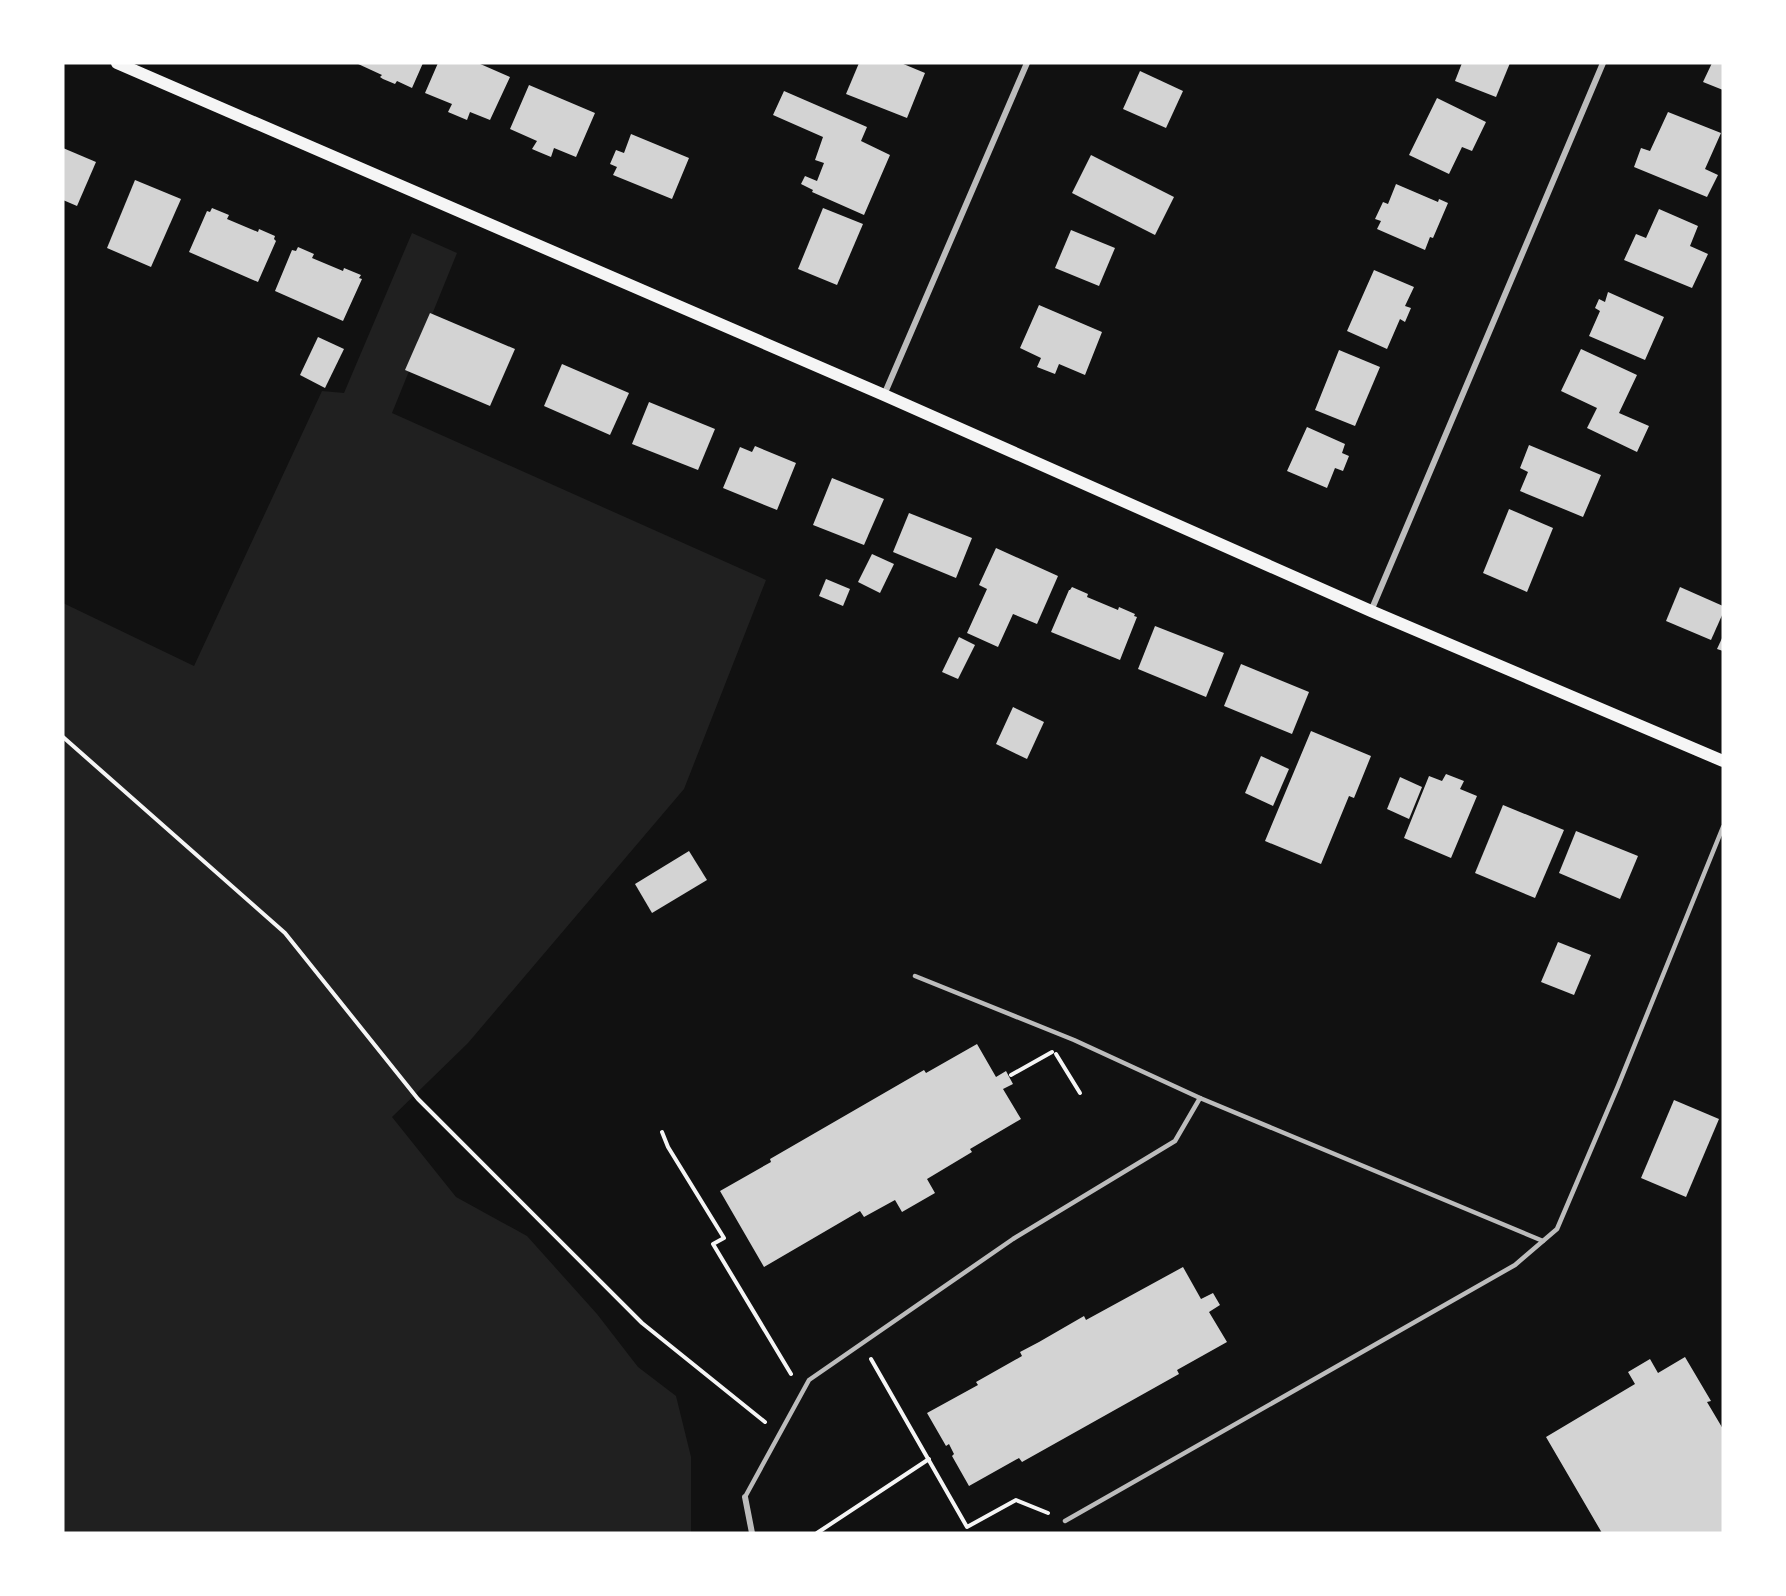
<svg xmlns="http://www.w3.org/2000/svg" width="1786" height="1596" font-family="Helvetica,sans-serif">
<style>
.green{fill:#202020}
.building{fill:#d3d3d3}
.lines{fill:none;stroke-linecap:round;stroke-linejoin:round}
.path{stroke:#f5f5f5;stroke-width:4}
.service{stroke:#bcbcbc;stroke-width:4.5}
.minor{stroke:#bcbcbc;stroke-width:6}
.secondary{stroke:#f5f5f5;stroke-width:12}
</style>
<rect width="100%" height="100%" fill="#111"/>
<path class="green" d="M 412,233 L 457,253 L 392,413 L 766,580 L 684,789 L 468,1043 L 392,1117 L 456,1197 L 527,1236 L 597,1314 L 638,1367 L 676,1396 L 691,1457 L 691,1533 L 63,1533 L 63,603 L 194,666 L 322,391 L 344,393 Z"/>
<g class="building">
<path d="M 356,63 L 423,63 L 412,88 L 397,81 L 395,84 L 383,79 L 380,77 L 382,75 Z"/>
<path d="M 438,63 L 478,63 L 510,77 L 490,120 L 470,112 L 467,120 L 448,112 L 452,104 L 425,93 Z"/>
<path d="M 859,63 L 901,63 L 925,73 L 907,118 L 846,94 Z"/>
<path d="M 1462,63 L 1510,63 L 1496,97 L 1455,81 Z"/>
<path d="M 1712,63 L 1723,63 L 1723,90 L 1703,82 Z"/>
<path d="M 1140,71 L 1183,91 L 1166,128 L 1123,109 Z"/>
<path d="M 529,85 L 595,113 L 576,157 L 554,148 L 551,157 L 539,152 L 532,149 L 537,141 L 510,129 Z"/>
<path d="M 784,91 L 867,127 L 861,141 L 890,155 L 864,215 L 812,192 L 813,190 L 801,184 L 805,176 L 817,181 L 824,163 L 815,160 L 823,137 L 773,115 Z"/>
<path d="M 1437,98 L 1486,122 L 1472,151 L 1462,147 L 1449,174 L 1409,155 Z"/>
<path d="M 1668,112 L 1721,133 L 1705,169 L 1718,175 L 1707,197 L 1634,167 L 1641,148 L 1650,151 Z"/>
<path d="M 631,134 L 689,158 L 672,199 L 613,175 L 617,167 L 610,164 L 616,150 L 624,153 Z"/>
<path d="M 63,148 L 96,162 L 77,206 L 63,200 Z"/>
<path d="M 1091,155 L 1174,197 L 1155,235 L 1072,193 Z"/>
<path d="M 135,180 L 181,199 L 151,267 L 107,248 Z"/>
<path d="M 1396,184 L 1438,202 L 1439,199 L 1448,203 L 1433,238 L 1430,237 L 1425,250 L 1377,229 L 1381,221 L 1375,219 L 1383,202 L 1388,204 Z"/>
<path d="M 212,208 L 229,215 L 227,219 L 258,232 L 259,229 L 275,236 L 274,239 L 276,241 L 258,282 L 189,252 L 207,211 L 210,212 Z"/>
<path d="M 823,208 L 863,224 L 837,285 L 798,269 Z"/>
<path d="M 1659,209 L 1698,226 L 1690,246 L 1708,254 L 1692,288 L 1624,260 L 1636,234 L 1646,238 Z"/>
<path d="M 1071,230 L 1115,248 L 1099,286 L 1055,268 Z"/>
<path d="M 298,247 L 314,254 L 312,258 L 343,271 L 344,268 L 361,275 L 359,278 L 362,279 L 343,321 L 275,291 L 292,250 L 296,251 Z"/>
<path d="M 1374,270 L 1414,287 L 1405,306 L 1411,308 L 1405,322 L 1400,319 L 1387,349 L 1347,331 Z"/>
<path d="M 1608,292 L 1664,317 L 1645,360 L 1589,336 L 1600,311 L 1595,308 L 1599,299 L 1605,302 Z"/>
<path d="M 1039,305 L 1102,332 L 1085,375 L 1059,364 L 1055,374 L 1037,367 L 1041,358 L 1020,348 Z"/>
<path d="M 430,313 L 515,349 L 490,406 L 405,370 Z"/>
<path d="M 318,337 L 344,349 L 325,388 L 300,375 Z"/>
<path d="M 1581,349 L 1637,375 L 1619,413 L 1649,426 L 1637,452 L 1587,428 L 1597,408 L 1561,391 Z"/>
<path d="M 1339,350 L 1380,367 L 1355,426 L 1315,410 Z"/>
<path d="M 562,364 L 629,393 L 610,435 L 544,406 Z"/>
<path d="M 649,402 L 715,429 L 698,470 L 632,444 Z"/>
<path d="M 1307,427 L 1345,444 L 1342,453 L 1349,456 L 1343,471 L 1335,468 L 1327,488 L 1287,471 Z"/>
<path d="M 1529,445 L 1601,475 L 1583,517 L 1520,491 L 1528,472 L 1520,468 Z"/>
<path d="M 755,446 L 796,463 L 777,510 L 723,488 L 740,447 L 752,452 Z"/>
<path d="M 832,478 L 884,499 L 864,545 L 813,525 Z"/>
<path d="M 1509,509 L 1553,528 L 1527,592 L 1483,573 Z"/>
<path d="M 909,513 L 972,538 L 956,578 L 893,552 Z"/>
<path d="M 996,548 L 1058,576 L 1037,624 L 1013,614 L 998,647 L 967,633 L 987,589 L 979,585 Z"/>
<path d="M 872,554 L 894,564 L 880,593 L 858,582 Z"/>
<path d="M 826,579 L 850,589 L 843,606 L 819,596 Z"/>
<path d="M 1072,587 L 1088,594 L 1087,597 L 1118,610 L 1119,607 L 1135,614 L 1134,616 L 1137,617 L 1120,660 L 1051,632 L 1069,590 L 1070,590 Z"/>
<path d="M 1680,587 L 1723,606 L 1723,613 L 1711,640 L 1666,621 Z"/>
<path d="M 1155,626 L 1224,653 L 1206,697 L 1138,669 Z"/>
<path d="M 1723,636 L 1723,651 L 1717,649 Z"/>
<path d="M 959,637 L 975,645 L 958,679 L 942,672 Z"/>
<path d="M 1241,664 L 1309,692 L 1292,734 L 1224,706 Z"/>
<path d="M 1013,707 L 1044,722 L 1027,759 L 996,744 Z"/>
<path d="M 1311,731 L 1371,756 L 1354,798 L 1349,796 L 1321,864 L 1265,841 Z"/>
<path d="M 1261,756 L 1289,769 L 1273,806 L 1245,793 Z"/>
<path d="M 1446,774 L 1464,781 L 1460,789 L 1477,796 L 1451,858 L 1404,838 L 1429,776 L 1442,781 Z"/>
<path d="M 1400,777 L 1422,787 L 1409,819 L 1387,809 Z"/>
<path d="M 1503,805 L 1564,830 L 1535,898 L 1475,873 Z"/>
<path d="M 1576,831 L 1638,856 L 1620,899 L 1559,873 Z"/>
<path d="M 689,851 L 707,880 L 652,913 L 635,884 Z"/>
<path d="M 1558,942 L 1591,955 L 1574,995 L 1541,982 Z"/>
<path d="M 977,1044 L 996,1077 L 1006,1071 L 1013,1084 L 1003,1089 L 1021,1119 L 970,1149 L 972,1152 L 927,1179 L 935,1193 L 902,1212 L 895,1200 L 864,1217 L 860,1211 L 764,1267 L 720,1191 L 771,1162 L 770,1159 L 924,1070 L 926,1073 Z"/>
<path d="M 1674,1100 L 1719,1119 L 1686,1197 L 1641,1178 Z"/>
<path d="M 1183,1267 L 1201,1299 L 1213,1293 L 1220,1305 L 1209,1312 L 1227,1342 L 1177,1370 L 1179,1374 L 1022,1462 L 1019,1458 L 969,1486 L 952,1456 L 954,1454 L 949,1444 L 946,1446 L 927,1413 L 978,1385 L 976,1382 L 1022,1356 L 1020,1352 L 1039,1342 L 1084,1316 L 1086,1320 Z"/>
<path d="M 1685,1357 L 1711,1401 L 1707,1402 L 1723,1429 L 1723,1533 L 1602,1533 L 1546,1437 L 1635,1384 L 1628,1372 L 1650,1359 L 1658,1373 Z"/>
</g>
<g class="lines">
<g class="path">
<path d="M 63,737 L 285,933 L 418,1099 L 642,1323 L 765,1422"/>
<path d="M 1056,1054 L 1080,1093"/>
<path d="M 1011,1075 L 1052,1052"/>
<path d="M 662,1132 L 668,1147 L 724,1238 L 713,1244 L 791,1374"/>
<path d="M 871,1359 L 967,1527 L 1016,1500 L 1048,1513"/>
<path d="M 817,1533 L 929,1459"/>
</g>
<g class="service">
<path d="M 1200,1098 L 1543,1241"/>
<path d="M 745,1497 L 809,1380 L 1013,1239 L 1175,1141 L 1200,1098 L 1074,1040 L 915,976"/>
<path d="M 1065,1521 L 1515,1265 L 1557,1229 L 1618,1086 L 1723,827"/>
</g>
<g class="minor">
<path d="M 884,395 L 1027,63"/>
<path d="M 1371,611 L 1603,63"/>
<path d="M 745,1497 L 752,1533"/>
</g>
<path class="secondary" d="M 117,63 L 884,395 L 1371,611 L 1723,761"/>
</g>
<rect width="1786" height="1596" fill="none" stroke="#ffffff" stroke-width="129"/>
</svg>
